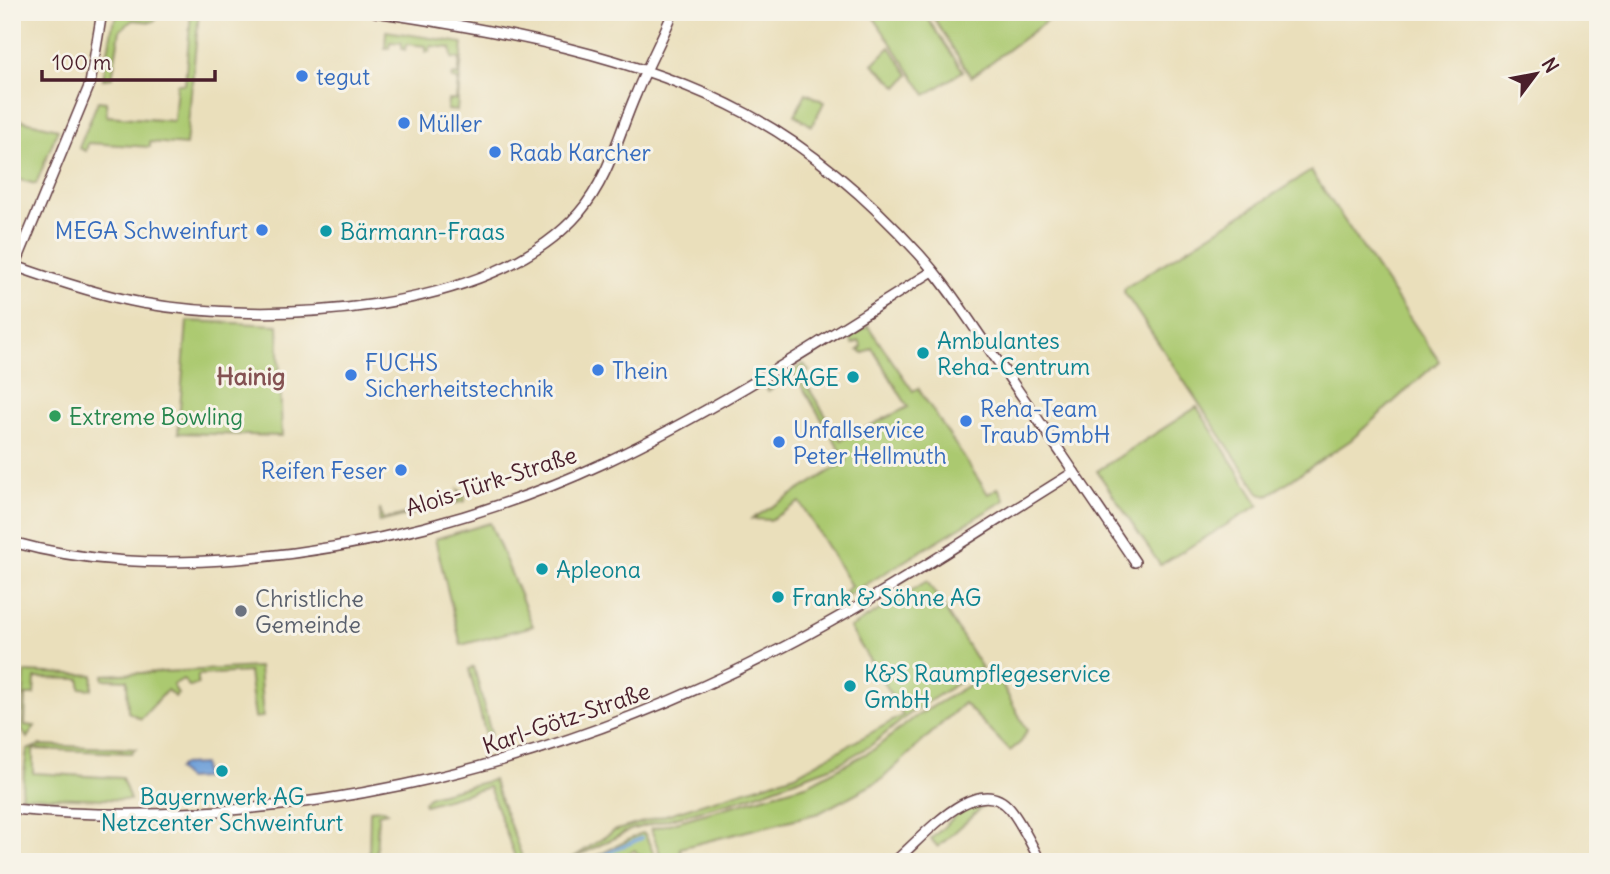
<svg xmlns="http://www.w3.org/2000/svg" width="1610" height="874" font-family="Delius,sans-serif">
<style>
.green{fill:#abc970;stroke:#7a744e;stroke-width:2}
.water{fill:#6d9fd8;stroke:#5c5f82;stroke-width:2}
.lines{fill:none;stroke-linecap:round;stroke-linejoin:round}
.stream{stroke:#6d9fd8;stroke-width:3.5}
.street-casing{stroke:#623c41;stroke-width:12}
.street{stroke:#fff;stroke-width:9}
.shop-dot{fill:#3f7fe0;stroke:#f7f3e8;stroke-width:2.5}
.culture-dot{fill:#0f9aa8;stroke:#f7f3e8;stroke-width:2.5}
.leisure-dot{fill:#2e9e5b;stroke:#f7f3e8;stroke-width:2.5}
.worship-dot{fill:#6b7280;stroke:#f7f3e8;stroke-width:2.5}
.labels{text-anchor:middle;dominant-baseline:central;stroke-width:6;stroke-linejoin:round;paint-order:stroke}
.shop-label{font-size:23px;fill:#366cbe;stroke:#f7f3e8;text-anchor:start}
.culture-label{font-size:23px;fill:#0d838f;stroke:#f7f3e8;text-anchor:start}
.leisure-label{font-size:23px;fill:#27864d;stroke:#f7f3e8;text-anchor:start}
.street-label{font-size:23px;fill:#4a1f2b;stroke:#f7f3e8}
.worship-label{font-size:23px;fill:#5b616d;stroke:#f7f3e8;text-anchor:start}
.neighbourhood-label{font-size:24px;font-weight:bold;fill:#845152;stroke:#f7f3e8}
</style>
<rect width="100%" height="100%" fill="#f7f3e8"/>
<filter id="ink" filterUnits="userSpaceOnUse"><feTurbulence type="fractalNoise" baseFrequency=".0143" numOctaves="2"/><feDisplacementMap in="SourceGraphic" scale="14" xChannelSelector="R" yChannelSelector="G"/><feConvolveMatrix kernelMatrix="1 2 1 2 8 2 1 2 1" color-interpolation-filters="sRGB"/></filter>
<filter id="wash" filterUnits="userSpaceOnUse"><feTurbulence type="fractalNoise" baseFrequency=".00686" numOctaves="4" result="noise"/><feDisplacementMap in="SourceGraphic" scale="28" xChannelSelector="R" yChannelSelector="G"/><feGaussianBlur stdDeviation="1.57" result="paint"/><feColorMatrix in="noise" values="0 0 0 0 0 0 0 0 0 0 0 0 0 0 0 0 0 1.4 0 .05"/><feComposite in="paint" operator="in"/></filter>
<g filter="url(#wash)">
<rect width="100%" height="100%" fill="#eadfbb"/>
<g class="green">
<path d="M 120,12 L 158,12 L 158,18 L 152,22 L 133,20 L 120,30 L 112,78 L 103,79 L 113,23 Z"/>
<path d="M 191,12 L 199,12 L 186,145 L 150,142 L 150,147 L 88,143 L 86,151 L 79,148 L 98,101 L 106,102 L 107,116 L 174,121 L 177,84 L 185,84 Z"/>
<path d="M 870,12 L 923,12 L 963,71 L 926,95 Z"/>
<path d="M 930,12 L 1059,12 L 971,77 Z"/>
<path d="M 386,31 L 463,43 L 457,111 L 447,110 L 448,100 L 456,100 L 458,80 L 452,79 L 453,75 L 458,76 L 460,59 L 452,58 L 451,48 L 430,46 L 429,52 L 426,52 L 426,46 L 406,44 L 405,50 L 402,49 L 402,43 L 390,42 L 389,48 L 385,48 Z"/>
<path d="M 890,47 L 909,75 L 898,87 L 873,64 Z"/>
<path d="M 806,93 L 824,102 L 812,126 L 795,115 Z"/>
<path d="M 12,118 L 58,129 L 36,184 L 12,178 Z"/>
<path d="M 1311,171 L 1439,361 L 1351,440 L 1267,496 L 1260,494 L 1124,292 L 1125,288 Z"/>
<path d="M 187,321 L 278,325 L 282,436 L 178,433 Z"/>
<path d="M 868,326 L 913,391 L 918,388 L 988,494 L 998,488 L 1005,500 L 847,596 L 844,592 L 851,586 L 800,502 L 770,520 L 752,519 L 847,461 L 795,375 L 768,391 L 766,388 L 804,364 L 809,371 L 801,376 L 841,440 L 908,407 L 872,348 L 864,353 L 858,350 L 862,347 L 859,341 L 853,344 L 849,338 Z"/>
<path d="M 1197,407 L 1259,505 L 1160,565 L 1097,471 Z"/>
<path d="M 458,489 L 464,494 L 465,501 L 379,522 L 380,509 L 383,520 L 460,499 Z"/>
<path d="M 490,523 L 533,626 L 461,645 L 435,539 Z"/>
<path d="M 927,581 L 982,668 L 912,712 L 870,746 L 836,765 L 749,797 L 630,830 L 566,862 L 614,831 L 795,775 L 903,715 L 850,628 Z"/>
<path d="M 259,667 L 263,717 L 255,718 L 249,672 L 198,675 L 198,684 L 190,687 L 183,679 L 173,685 L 178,694 L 175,697 L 167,690 L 141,719 L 128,712 L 127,680 L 103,679 L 103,675 Z"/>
<path d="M 474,667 L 491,734 L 486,736 L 469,669 Z"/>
<path d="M 994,670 L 1027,730 L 1021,742 L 1010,751 L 964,703 L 881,780 L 819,813 L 680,848 L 683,862 L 663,862 L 651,829 L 809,784 L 873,750 L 915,717 Z"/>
<path d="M 25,672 L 93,675 L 92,689 L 80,688 L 80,679 L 35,678 L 34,695 L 26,695 L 25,725 L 35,726 L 27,738 L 22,730 Z"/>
<path d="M 40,745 L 136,749 L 131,753 L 33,749 L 33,773 L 122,778 L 130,800 L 21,796 L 27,750 Z"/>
<path d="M 493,780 L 524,862 L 517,862 L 489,787 L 425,805 L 424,802 L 430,796 Z"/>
<path d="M 981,801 L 988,802 L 938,847 L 931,839 L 963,809 Z"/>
<path d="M 383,809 L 387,812 L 378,814 L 376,862 L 369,862 L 370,810 Z"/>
<path d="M 642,833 L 645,834 L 656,859 L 638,855 L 635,850 L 612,862 L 585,862 Z"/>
</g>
<path class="water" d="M 203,764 L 204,778 L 187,779 L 177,770 L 181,765 Z"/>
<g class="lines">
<path class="stream" d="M 588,862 L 642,838"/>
</g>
</g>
<g filter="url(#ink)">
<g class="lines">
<defs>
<g id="street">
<path d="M 375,12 C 497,30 637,55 747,114 C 812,149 869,199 919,254 C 947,285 970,322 994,356 C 1042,424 1088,493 1135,562"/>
<path d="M 15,266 C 57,281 99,295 142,303 C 266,325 491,315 579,213 C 609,178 618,135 636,94 C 647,66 662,40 673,12"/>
<path d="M 12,273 L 90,84 L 102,12"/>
<path d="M 12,542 C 87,563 161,565 238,559 C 362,549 491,516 604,463 C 719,409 826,338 933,271"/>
<path d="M 12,809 C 275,833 536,773 770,654 C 875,601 974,534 1074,472"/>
<path d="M 894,862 C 921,840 977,769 1010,809 C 1023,825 1031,845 1041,862"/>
</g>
</defs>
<use href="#street" class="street-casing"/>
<use href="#street" class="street"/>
</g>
</g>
<g class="shop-dot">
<circle cx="302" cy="76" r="7"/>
<circle cx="404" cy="123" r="7"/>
<circle cx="495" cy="152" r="7"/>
<circle cx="262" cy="230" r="7"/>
<circle cx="598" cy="370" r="7"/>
<circle cx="351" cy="375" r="7"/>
<circle cx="966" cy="421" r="7"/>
<circle cx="779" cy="442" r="7"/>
<circle cx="401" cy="470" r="7"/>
</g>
<g class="culture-dot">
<circle cx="326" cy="231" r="7"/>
<circle cx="923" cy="353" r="7"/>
<circle cx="853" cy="377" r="7"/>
<circle cx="542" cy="569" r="7"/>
<circle cx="778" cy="597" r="7"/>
<circle cx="850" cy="686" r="7"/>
<circle cx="222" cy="771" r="7"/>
</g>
<circle class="leisure-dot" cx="55" cy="416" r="7"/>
<circle class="worship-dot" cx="241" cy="611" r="7"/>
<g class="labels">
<g class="shop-label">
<text x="316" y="76">tegut</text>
<text x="418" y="123">Müller</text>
<text x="509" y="152">Raab Karcher</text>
<text x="248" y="230" text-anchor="end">MEGA Schweinfurt</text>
<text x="365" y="362">FUCHS<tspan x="365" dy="26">Sicherheitstechnik</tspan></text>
<text x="612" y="370">Thein</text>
<text x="980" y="408">Reha-Team<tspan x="980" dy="26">Traub GmbH</tspan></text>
<text x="793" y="429">Unfallservice<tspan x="793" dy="26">Peter Hellmuth</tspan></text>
<text x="387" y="470" text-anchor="end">Reifen Feser</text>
</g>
<g class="culture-label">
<text x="340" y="231">Bärmann-Fraas</text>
<text x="937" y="340">Ambulantes<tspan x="937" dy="26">Reha-Centrum</tspan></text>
<text x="839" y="377" text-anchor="end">ESKAGE</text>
<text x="556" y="569">Apleona</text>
<text x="792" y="597">Frank &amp; Söhne AG</text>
<text x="864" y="673">K&amp;S Raumpflegeservice<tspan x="864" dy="26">GmbH</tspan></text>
<text x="222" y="796" text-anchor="middle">Bayernwerk AG<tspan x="222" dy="26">Netzcenter Schweinfurt</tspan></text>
</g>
<g class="leisure-label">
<text x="69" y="416">Extreme Bowling</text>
</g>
<g class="street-label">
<text transform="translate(491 481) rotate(-18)">Alois-Türk-Straße</text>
<text transform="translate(566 718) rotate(-19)">Karl-Götz-Straße</text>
</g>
<g class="worship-label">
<text x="255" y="598">Christliche<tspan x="255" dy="26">Gemeinde</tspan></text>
</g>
<g class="neighbourhood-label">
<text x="251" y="376">Hainig</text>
</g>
</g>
<rect width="1610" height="874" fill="none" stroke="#f7f3e8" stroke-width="42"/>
<g transform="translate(1536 74) rotate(58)" stroke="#f7f3e8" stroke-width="5" paint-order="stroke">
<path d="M0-5L12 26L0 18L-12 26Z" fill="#4a1f2b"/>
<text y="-10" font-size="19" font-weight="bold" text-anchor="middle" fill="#4a1f2b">N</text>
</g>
<path d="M42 70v10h173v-10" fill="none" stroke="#4a1f2b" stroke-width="3.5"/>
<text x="52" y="70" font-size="21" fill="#4a1f2b" stroke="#f7f3e8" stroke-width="5" paint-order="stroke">100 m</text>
</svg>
